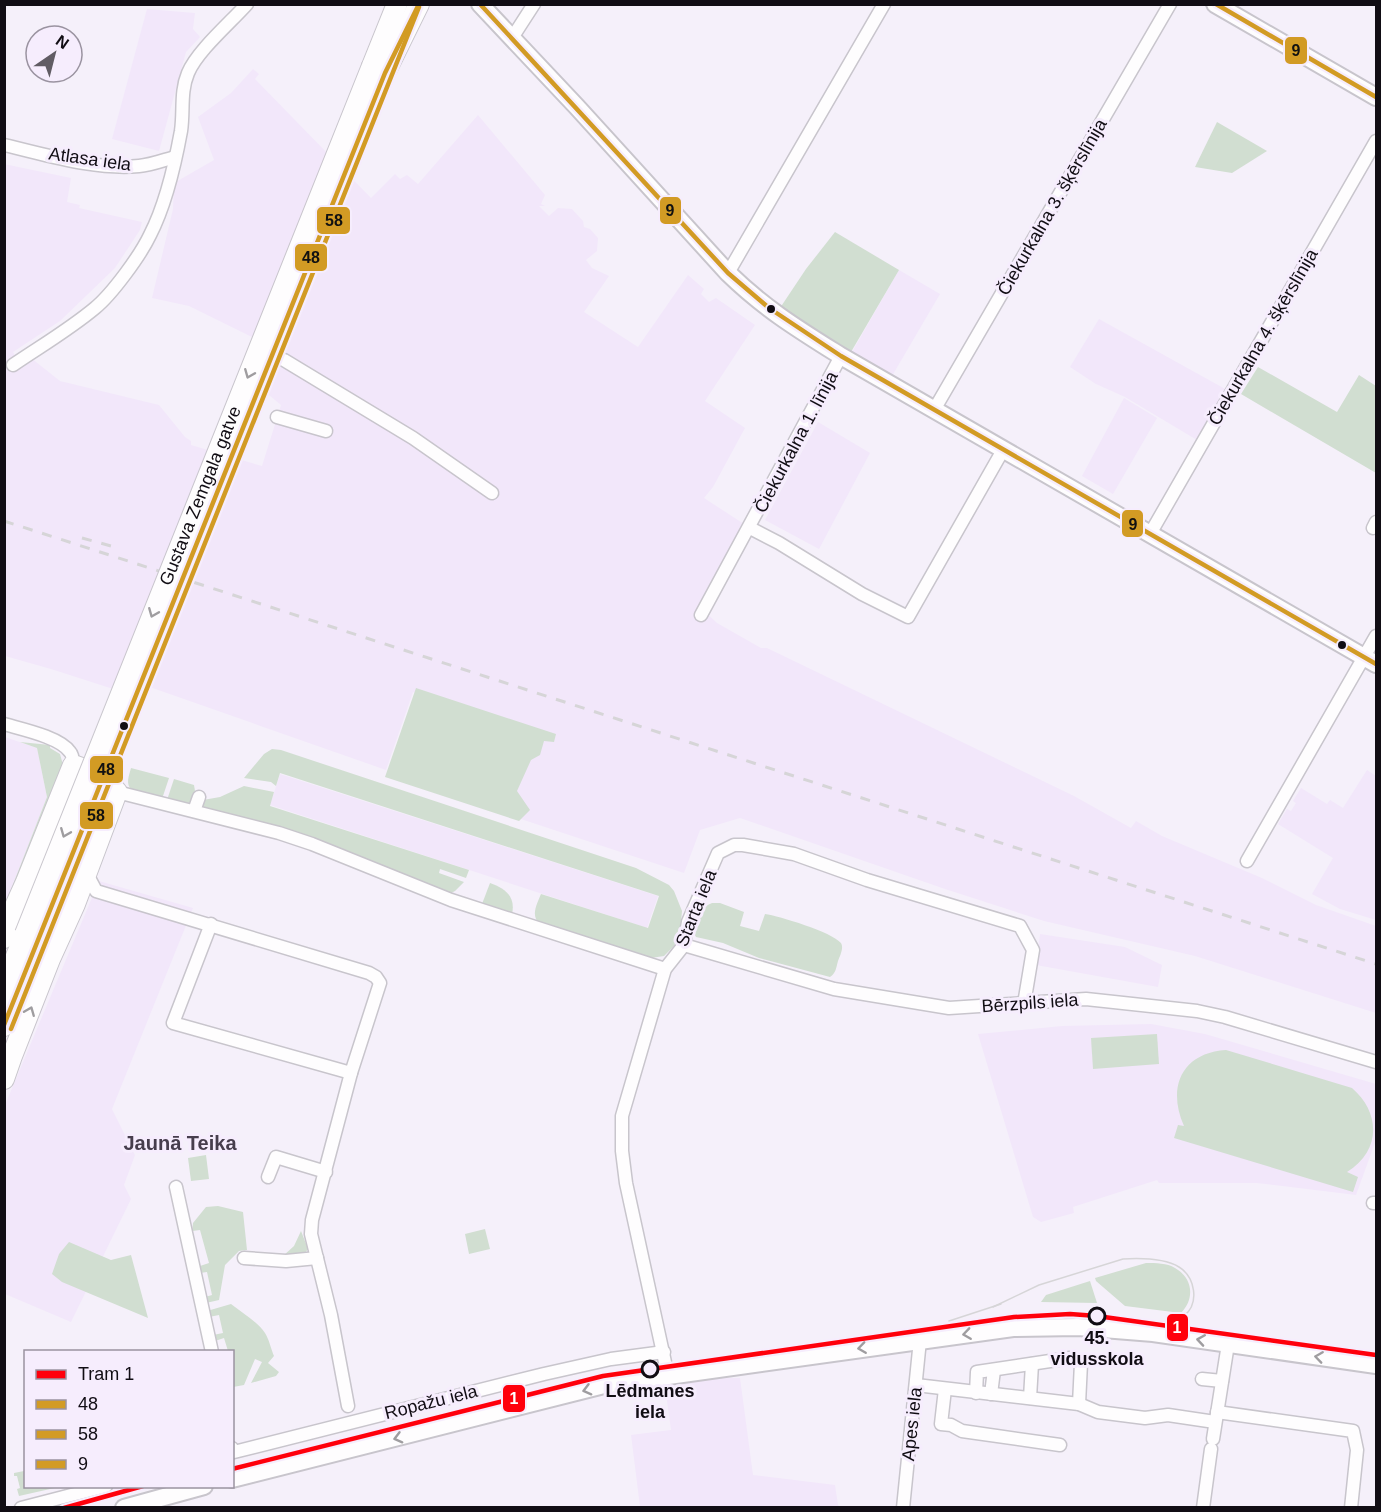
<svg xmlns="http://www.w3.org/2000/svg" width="1381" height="1512" font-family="Helvetica,sans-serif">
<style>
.built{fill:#f2e7fa}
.green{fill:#d1ded1}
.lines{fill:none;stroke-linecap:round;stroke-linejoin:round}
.street-casing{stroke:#c8c5cc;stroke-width:15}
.secondary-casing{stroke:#c8c5cc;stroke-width:20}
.primary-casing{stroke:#c8c5cc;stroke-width:22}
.street{stroke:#fefdfe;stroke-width:12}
.secondary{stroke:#fefdfe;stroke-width:16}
.primary{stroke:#fefdfe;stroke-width:20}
.tram{stroke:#d6d5d7;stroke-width:1.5}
.rail{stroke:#d6d5d7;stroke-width:3;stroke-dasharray:10 10;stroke-linecap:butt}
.primary-bridge-casing{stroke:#c8c5cc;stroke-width:22;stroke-linecap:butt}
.primary-bridge{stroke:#fefdfe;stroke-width:20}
.bus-1-casing{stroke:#f6edfd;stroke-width:9}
.bus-2-casing{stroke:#f6edfd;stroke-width:9}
.bus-3-casing{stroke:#f6edfd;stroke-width:9}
.bus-1{stroke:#d29b24;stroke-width:4.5}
.bus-2{stroke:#d29b24;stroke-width:4.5}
.bus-3{stroke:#d29b24;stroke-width:4.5}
.tram-1-casing{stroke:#f6edfd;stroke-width:9}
.tram-1{stroke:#ff000c;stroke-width:4.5}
.oneway{stroke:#9f9da0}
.bus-dot{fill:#110d14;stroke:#f6edfd;stroke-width:2}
.stop-dot{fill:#f6edfd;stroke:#110d14;stroke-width:3}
.labels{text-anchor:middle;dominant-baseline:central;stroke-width:6;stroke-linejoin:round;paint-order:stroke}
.street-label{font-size:18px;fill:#110d14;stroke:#f6edfd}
.stop-label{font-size:18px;font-weight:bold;fill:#110d14;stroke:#f6edfd}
.neighbourhood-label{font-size:20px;font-weight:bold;fill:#473e4d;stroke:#f6edfd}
.line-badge{stroke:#f6edfd;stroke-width:2}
.badge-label{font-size:16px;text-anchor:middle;font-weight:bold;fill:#fff}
.pale-badge-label{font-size:16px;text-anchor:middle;font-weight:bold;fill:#111}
</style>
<rect width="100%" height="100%" fill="#f5f0fa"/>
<g class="built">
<path d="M 147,9 L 195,13 L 193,29 L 200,37 L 186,52 L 159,151 L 112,139 Z"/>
<path d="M 253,69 L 259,74 L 255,79 L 371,198 L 395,174 L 400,179 L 407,175 L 418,184 L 478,115 L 545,195 L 541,204 L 545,206 L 539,206 L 549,216 L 558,208 L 572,209 L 583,221 L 584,227 L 590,229 L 598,238 L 597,251 L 586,260 L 592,268 L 609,276 L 584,312 L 638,347 L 688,275 L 704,289 L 701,294 L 709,302 L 716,298 L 755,325 L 705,401 L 745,428 L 713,487 L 704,498 L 744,524 L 699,606 L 717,623 L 761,648 L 767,648 L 1074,796 L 1131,828 L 1136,821 L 1162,836 L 1262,878 L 1316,905 L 1376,926 L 1376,1013 L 1195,956 L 1044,921 L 945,889 L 740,818 L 700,830 L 684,873 L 500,812 L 528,729 L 413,692 L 386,770 L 144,685 L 138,697 L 51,669 L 5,656 L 4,164 L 71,178 L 67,202 L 80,205 L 79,208 L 142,222 L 140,230 L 115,268 L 60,321 L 13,352 L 20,364 L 31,358 L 60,381 L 159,405 L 185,437 L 191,441 L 191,445 L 262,466 L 281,405 L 244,374 L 256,339 L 189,306 L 152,298 L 173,209 L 174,183 L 214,160 L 198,117 L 231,93 Z"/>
<path d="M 899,270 L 940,294 L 892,376 L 852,352 Z"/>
<path d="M 1099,319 L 1227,390 L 1197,440 L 1125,397 L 1096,384 L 1070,367 Z"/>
<path d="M 1124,398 L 1157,418 L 1113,494 L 1082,476 Z"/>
<path d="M 818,422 L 870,453 L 819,549 L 765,520 Z"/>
<path d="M 5,737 L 37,748 L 47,797 L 5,905 Z"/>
<path d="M 1367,770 L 1376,776 L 1376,920 L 1340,909 L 1312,894 L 1333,858 L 1278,824 L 1287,809 L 1291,811 L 1296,803 L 1293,801 L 1301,788 L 1327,804 L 1330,800 L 1343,808 Z"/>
<path d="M 280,774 L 658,896 L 647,928 L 270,805 Z"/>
<path d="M 99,881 L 193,908 L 112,1109 L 135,1155 L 124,1185 L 131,1199 L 71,1322 L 5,1294 L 5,1105 Z"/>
<path d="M 1040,934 L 1125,947 L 1162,965 L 1158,987 L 1036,965 Z"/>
<path d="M 1151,1024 L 1205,1034 L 1376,1084 L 1376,1140 L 1356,1195 L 1257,1183 L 1159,1183 L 1157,1180 L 1073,1207 L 1074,1213 L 1041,1222 L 1033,1217 L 978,1034 L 1062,1026 Z"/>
<path d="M 716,1378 L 740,1378 L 753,1475 L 835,1485 L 838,1505 L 840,1507 L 640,1507 L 631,1435 L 671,1430 L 665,1387 Z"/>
</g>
<g class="green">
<path d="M 1217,122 L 1267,151 L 1232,173 L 1195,167 Z"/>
<path d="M 835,232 L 899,270 L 851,352 L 780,308 L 806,269 Z"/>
<path d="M 1258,367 L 1337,412 L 1359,375 L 1376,386 L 1376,473 L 1241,394 Z"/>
<path d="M 416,688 L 556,734 L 554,742 L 544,741 L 540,755 L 531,760 L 517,791 L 530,810 L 519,821 L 385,777 Z"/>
<path d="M 20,742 L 50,745 L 50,748 L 60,754 L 63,765 L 5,912 L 5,905 L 47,797 L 37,748 Z"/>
<path d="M 272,749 L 281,750 L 636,868 L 669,885 L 674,891 L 682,911 L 680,934 L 674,946 L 664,956 L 651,958 L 540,924 C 530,916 537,904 541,894 L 648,928 L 659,896 L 280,773 L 276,786 L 271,782 L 244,778 L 264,754 Z"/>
<path d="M 131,768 L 169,778 L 162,799 L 132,790 C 125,784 129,776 131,768 Z"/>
<path d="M 174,779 L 194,785 L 195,791 L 189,804 L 167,800 Z"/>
<path d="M 244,786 L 274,792 L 270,806 L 469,870 L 466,878 L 440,869 L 439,873 L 464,882 L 455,891 L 449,894 L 203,808 L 201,805 L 203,800 L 220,797 Z"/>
<path d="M 490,883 C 505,888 516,897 512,914 L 482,904 Z"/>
<path d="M 712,903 L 720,903 L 744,912 L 740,926 L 759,931 L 765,914 C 779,916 832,932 841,943 C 844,948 840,956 838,961 C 836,968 836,973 830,977 L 759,958 L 723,943 L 696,937 C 688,924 699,908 712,903 Z"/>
<path d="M 1157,1034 L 1159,1064 L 1093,1069 L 1091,1038 Z"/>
<path d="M 1226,1050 L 1352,1088 C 1381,1113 1381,1151 1347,1172 L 1358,1177 L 1353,1192 L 1174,1138 L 1178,1125 L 1184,1126 C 1167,1088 1181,1053 1226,1050 Z"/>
<path d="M 206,1155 L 209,1179 L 191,1181 L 188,1158 Z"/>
<path d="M 218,1206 L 243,1212 L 247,1250 L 239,1251 L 225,1265 L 219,1300 L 206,1303 L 205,1297 L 212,1295 L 207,1272 L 200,1273 L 200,1266 L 209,1263 L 200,1230 L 192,1231 L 193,1223 L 206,1207 Z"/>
<path d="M 485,1229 L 490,1249 L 469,1254 L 465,1234 Z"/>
<path d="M 301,1231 L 308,1249 L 305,1253 L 283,1256 L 294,1246 Z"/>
<path d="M 69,1242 L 111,1260 L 131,1255 L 148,1318 L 62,1282 L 52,1274 L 59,1254 Z"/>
<path d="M 1146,1263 C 1156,1263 1167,1263 1175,1268 C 1193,1278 1195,1299 1181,1313 L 1125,1306 L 1096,1281 L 1095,1278 Z"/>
<path d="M 1090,1281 L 1097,1303 L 1041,1302 L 1046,1295 Z"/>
<path d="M 231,1304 C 242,1313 257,1321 265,1333 C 269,1339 271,1349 274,1356 L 268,1363 L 279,1372 L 276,1376 L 251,1383 L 262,1362 L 255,1359 L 244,1385 L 233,1387 L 233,1376 L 234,1375 L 232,1352 L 228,1351 L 224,1338 L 215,1341 L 213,1335 L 223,1333 L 219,1315 L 209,1317 L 207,1311 Z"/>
<path d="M 24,1471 L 25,1474 L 26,1486 L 59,1487 L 19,1496 L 17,1489 L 20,1488 L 17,1476 L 14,1476 L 14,1473 Z"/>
</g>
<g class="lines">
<defs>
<g id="street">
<path d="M 512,38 L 534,4"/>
<path d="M 4,145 C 48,155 94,170 139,166 C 151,165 164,160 175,157"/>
<path d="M 728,273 L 884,4"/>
<path d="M 266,353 L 284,360 L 413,438 L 492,493"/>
<path d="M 13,365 C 41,346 70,329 95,308 C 112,294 140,256 150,235 C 165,206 175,164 181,131 C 184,111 180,92 188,73 C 197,51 231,22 247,4"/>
<path d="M 934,410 L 1170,4"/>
<path d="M 277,417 L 326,431"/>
<path d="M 750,528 L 779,543 L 862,594 L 908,617 L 1003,450"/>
<path d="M 1373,528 L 1376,522"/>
<path d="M 1150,534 L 1376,141"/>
<path d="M 701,615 L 841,356"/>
<path d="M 4,724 C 21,729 60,737 70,752 C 73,755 73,761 73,765"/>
<path d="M 117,792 L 279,833 L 312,844 L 451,900 L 665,969"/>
<path d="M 194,811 L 199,797"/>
<path d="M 1247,861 L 1376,636"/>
<path d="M 86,872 L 96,891 L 369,973 L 376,977 L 380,983 L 351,1073 L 312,1220 L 311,1234 L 331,1315 L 348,1406"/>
<path d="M 211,924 L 173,1023 L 351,1073"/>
<path d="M 684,945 L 834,989 L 949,1008 L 1086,999 L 1197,1011 L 1225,1017 L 1376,1062"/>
<path d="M 268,1177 L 276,1157 L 326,1172"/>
<path d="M 176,1187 L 212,1352"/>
<path d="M 1373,1203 L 1376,1203"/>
<path d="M 244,1258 L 286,1261 L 317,1258"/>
<path d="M 668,1376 L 626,1183 L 622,1151 L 622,1116 L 665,969 L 684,945 L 688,922 L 718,853 L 734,845 L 743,845 L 794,854 L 867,880 L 1020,926 L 1033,950 L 1024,1004"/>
<path d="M 1202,1379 L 1222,1381"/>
<path d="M 916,1385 L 1079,1404 L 1098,1412 L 1145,1418 L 1168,1415 L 1215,1422"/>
<path d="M 945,1389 L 941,1424 L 951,1425 L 962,1431 L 1060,1445"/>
<path d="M 976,1393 L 977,1372 L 1070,1358 L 1081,1363 L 1079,1404"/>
<path d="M 991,1394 L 994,1370"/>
<path d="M 1030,1398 L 1032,1364"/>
<path d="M 1217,1412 L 1353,1431 L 1357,1450 L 1351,1508"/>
<path d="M 1213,1439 L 1228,1344"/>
<path d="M 232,1448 L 234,1452 L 544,1374 L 611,1359 L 664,1352"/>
<path d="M 21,1508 L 106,1486"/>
<path d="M 903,1508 L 920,1340"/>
<path d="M 1203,1508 L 1211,1449"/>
</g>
<g id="secondary">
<path d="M 480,4 L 577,107 L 728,273 C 765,309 798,329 841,356 L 1376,664"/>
<path d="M 1215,4 L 1376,97"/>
<path d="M 232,1479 L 604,1385 L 1013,1328 L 1078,1327 L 1153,1333 L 1376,1365"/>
<path d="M 124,1508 L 204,1486"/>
</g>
<g id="primary">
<path d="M 372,66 L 397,4"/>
<path d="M 385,73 L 419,4"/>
<path d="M 4,938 L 11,915 L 26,882 L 73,765 C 91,771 106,777 117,792 L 75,904 L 50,959 L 12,1056 L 4,1079"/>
<path d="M 4,986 L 25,934"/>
<path d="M 4,1026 L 39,939"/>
</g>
</defs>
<use href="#street" class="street-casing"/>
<use href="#secondary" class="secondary-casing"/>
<use href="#primary" class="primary-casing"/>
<use href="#street" class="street"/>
<use href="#secondary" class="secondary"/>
<use href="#primary" class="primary"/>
<g class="tram">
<path d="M 993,1307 L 1039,1285 L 1123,1259 C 1140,1258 1164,1258 1179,1267 C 1195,1277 1200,1303 1184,1316 C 1178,1321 1170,1323 1162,1325"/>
<path d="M 949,1321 L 1001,1304"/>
</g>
<g class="rail">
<path d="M 4,521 L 1376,964"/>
<path d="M 82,538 L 111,546"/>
</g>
<defs>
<g id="primary-bridge">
<path id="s1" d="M 25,934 L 372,66"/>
<path d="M 39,939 L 385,73"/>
</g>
</defs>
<use href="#primary-bridge" class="primary-bridge-casing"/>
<use href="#primary-bridge" class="primary-bridge"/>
<defs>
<path id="bus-1" d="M 4,1025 L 385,73 L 419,4"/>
<path id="bus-2" d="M 11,1029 L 419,7"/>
<g id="bus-3">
<path d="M 480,4 L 728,273 L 769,308 L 841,356 L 1376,664"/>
<path d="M 1216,4 L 1376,97"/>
</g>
</defs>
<use href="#bus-1" class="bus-1-casing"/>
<use href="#bus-2" class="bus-2-casing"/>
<use href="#bus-3" class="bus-3-casing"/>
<use href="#bus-1" class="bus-1"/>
<use href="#bus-2" class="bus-2"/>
<use href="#bus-3" class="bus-3"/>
<defs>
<g id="tram-1">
<path d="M 232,1469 L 603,1376 L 1014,1317 L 1070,1314 L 1097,1316 L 1376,1355"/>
<path d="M 64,1508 L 143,1486"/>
</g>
</defs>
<use href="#tram-1" class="tram-1-casing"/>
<use href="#tram-1" class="tram-1"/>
</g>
<defs><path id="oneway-chevron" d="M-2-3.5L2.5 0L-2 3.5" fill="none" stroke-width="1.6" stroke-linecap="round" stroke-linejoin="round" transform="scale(1.5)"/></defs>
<g class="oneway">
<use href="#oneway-chevron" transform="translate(249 374) rotate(112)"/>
<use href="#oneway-chevron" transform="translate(153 613) rotate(112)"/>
<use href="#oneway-chevron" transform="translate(65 833) rotate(112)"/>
<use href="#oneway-chevron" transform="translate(30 1011) rotate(-68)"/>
<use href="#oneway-chevron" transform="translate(967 1334) rotate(172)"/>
<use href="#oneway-chevron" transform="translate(1201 1340) rotate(-171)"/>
<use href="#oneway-chevron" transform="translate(862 1348) rotate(172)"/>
<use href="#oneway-chevron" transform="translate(1319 1357) rotate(-172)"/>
<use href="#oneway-chevron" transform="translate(587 1390) rotate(165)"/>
<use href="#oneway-chevron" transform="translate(398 1438) rotate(165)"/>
</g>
<g class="bus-dot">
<circle cx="771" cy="309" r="5"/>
<circle cx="1342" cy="645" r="5"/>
<circle cx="124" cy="726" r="5"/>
</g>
<g class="stop-dot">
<circle cx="1097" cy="1316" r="8"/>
<circle cx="650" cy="1369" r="8"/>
</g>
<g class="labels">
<g class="street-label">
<text transform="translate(90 159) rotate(8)">Atlasa iela</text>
<text transform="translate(1052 207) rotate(-60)">Čiekurkalna 3. šķērslīnija</text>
<text transform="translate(1263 337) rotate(-60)">Čiekurkalna 4. šķērslīnija</text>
<text transform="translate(796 442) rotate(-62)">Čiekurkalna 1. līnija</text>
<text stroke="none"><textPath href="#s1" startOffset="472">Gustava Zemgala gatve</textPath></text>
<text transform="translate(696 908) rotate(-68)">Starta iela</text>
<text transform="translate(1030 1003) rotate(-4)">Bērzpils iela</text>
<text transform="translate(431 1402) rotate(-14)">Ropažu iela</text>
<text transform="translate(912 1424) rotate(-84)">Apes iela</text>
</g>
<g class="stop-label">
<text x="1097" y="1338">45.<tspan x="1097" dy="21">vidusskola</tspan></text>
<text x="650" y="1391">Lēdmanes<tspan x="650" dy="21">iela</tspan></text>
</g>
<g class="neighbourhood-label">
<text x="180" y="1143">Jaunā Teika</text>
</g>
</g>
<g class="line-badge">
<rect x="1284" y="36" width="24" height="29" rx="6" fill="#d29b24"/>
<rect x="659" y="196" width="23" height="29" rx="6" fill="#d29b24"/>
<rect x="316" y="206" width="35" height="29" rx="6" fill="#d29b24"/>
<rect x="294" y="243" width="34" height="29" rx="6" fill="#d29b24"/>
<rect x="1121" y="509" width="23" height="29" rx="6" fill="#d29b24"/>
<rect x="89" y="755" width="35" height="29" rx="6" fill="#d29b24"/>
<rect x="79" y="801" width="35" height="29" rx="6" fill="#d29b24"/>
<rect x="1166" y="1313" width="23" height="29" rx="6" fill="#ff000c"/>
<rect x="502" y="1384" width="24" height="29" rx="6" fill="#ff000c"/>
</g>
<g class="badge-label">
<text x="1177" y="1333">1</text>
<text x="514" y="1404">1</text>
</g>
<g class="pale-badge-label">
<text x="1296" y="56">9</text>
<text x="670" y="216">9</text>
<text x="334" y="226">58</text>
<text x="311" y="263">48</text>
<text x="1133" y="530">9</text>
<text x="106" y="775">48</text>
<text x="96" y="821">58</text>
</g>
<rect width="1381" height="1512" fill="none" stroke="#110d14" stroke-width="12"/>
<rect x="24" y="1350" width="210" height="138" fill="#f6edfd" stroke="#9a93a0" stroke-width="1.5"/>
<rect x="36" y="1370" width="30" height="9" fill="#ff000c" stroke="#9a93a0" stroke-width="1.5"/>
<text x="78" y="1380" font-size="18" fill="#110d14">Tram 1</text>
<rect x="36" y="1400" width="30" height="9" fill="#d29b24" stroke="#9a93a0" stroke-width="1.5"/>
<text x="78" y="1410" font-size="18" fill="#110d14">48</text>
<rect x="36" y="1430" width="30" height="9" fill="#d29b24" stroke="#9a93a0" stroke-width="1.5"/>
<text x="78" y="1440" font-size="18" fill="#110d14">58</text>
<rect x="36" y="1460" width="30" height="9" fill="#d29b24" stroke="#9a93a0" stroke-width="1.5"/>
<text x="78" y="1470" font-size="18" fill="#110d14">9</text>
<g transform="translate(54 54) rotate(35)"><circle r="28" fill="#f6edfd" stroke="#9a93a0" stroke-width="1.5"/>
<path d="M0-4.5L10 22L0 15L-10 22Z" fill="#615c64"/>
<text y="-9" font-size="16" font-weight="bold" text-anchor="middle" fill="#110d14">N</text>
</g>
</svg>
